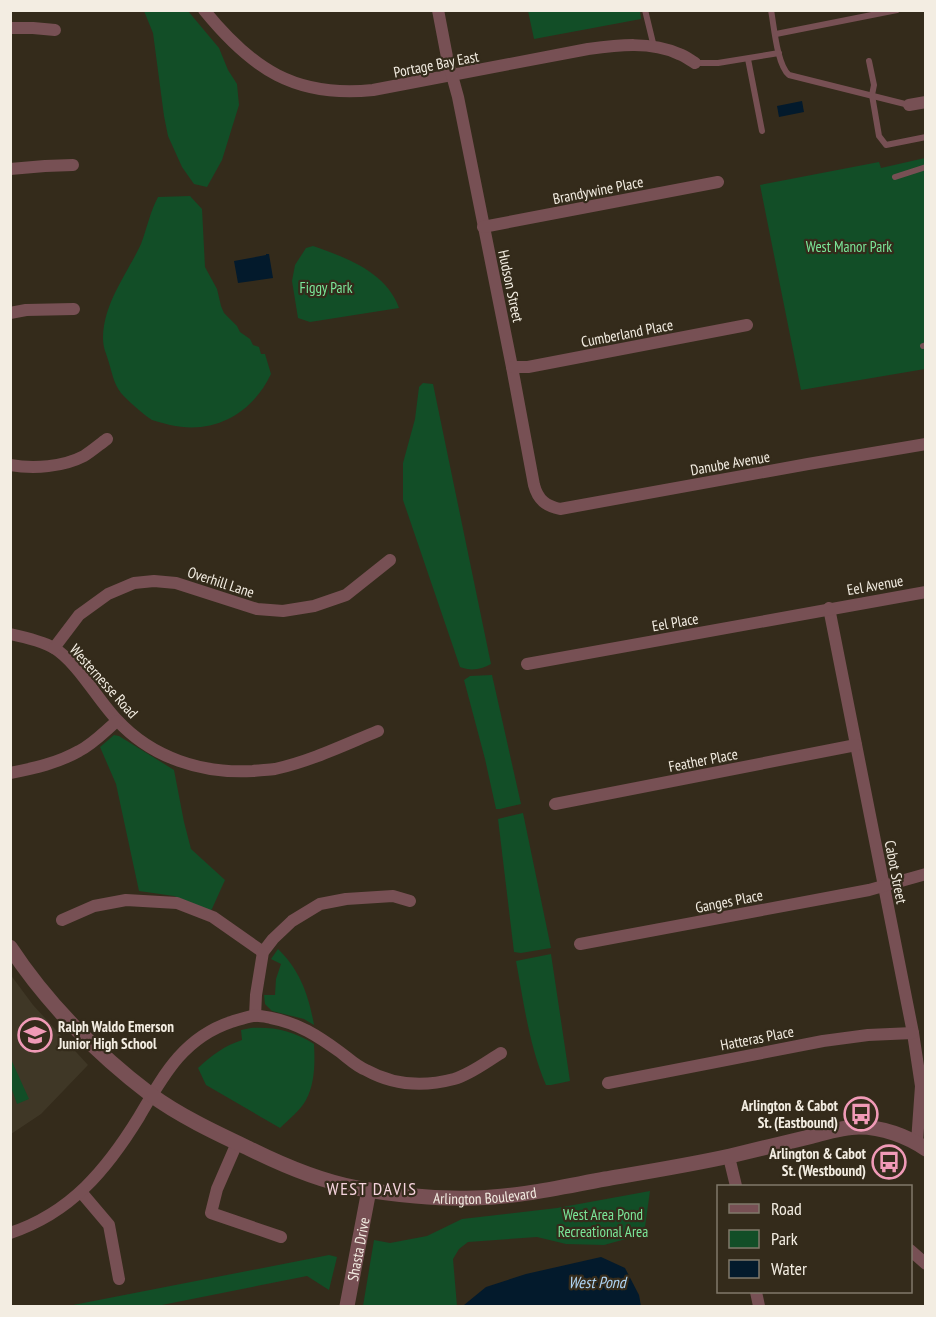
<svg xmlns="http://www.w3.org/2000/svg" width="936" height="1317" font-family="'PT Sans Narrow',sans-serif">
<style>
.education{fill:#3f3726}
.green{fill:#124e27}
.water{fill:#031a2c}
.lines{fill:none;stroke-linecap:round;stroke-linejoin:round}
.service{stroke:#775054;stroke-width:6}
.minor{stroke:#775054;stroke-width:12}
.tertiary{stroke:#775054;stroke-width:15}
.labels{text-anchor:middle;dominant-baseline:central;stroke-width:4.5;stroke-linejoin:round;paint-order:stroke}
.street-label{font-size:15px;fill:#f3ede2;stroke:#342b1b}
.park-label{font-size:15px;fill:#7be799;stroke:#342b1b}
.poi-label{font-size:15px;font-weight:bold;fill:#f3ede2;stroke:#342b1b;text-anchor:end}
.water-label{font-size:16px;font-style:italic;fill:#afd4f4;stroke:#342b1b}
.quarter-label{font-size:18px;letter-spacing:1.5px;fill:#f5d3dd;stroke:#342b1b}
</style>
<rect width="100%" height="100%" fill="#342b1b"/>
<path class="education" d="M 10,974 L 33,1005 L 88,1065 L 41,1114 L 11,1134 Z"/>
<g class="green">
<path d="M 144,11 L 188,11 L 219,48 L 228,70 L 237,84 L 239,105 L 222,160 L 207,187 L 194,184 L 182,167 L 168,136 L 164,116 L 153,33 Z"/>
<path d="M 528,11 L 640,11 L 641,19 L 534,39 Z"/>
<path d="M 925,158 L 925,369 L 801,390 L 760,185 L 879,162 L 881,168 Z"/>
<path d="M 190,196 L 202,209 L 205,267 L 217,289 L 221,306 L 224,313 L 237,326 L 240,332 L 250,339 L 253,345 L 259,347 L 261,354 L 265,354 L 271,374 C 252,414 214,435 170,425 C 164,423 157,422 152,420 C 143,414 128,401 121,393 C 114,384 112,373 109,363 C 106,352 103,349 103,337 C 104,302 127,274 141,244 C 147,228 150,212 158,197 Z"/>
<path d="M 313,246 C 347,258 386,272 399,308 L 310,322 L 298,318 L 292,281 L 295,265 L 306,248 Z"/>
<path d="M 423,383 L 433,384 L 491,664 C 481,670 470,671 460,667 L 403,500 L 403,463 L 415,419 L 419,387 Z"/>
<path d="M 492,675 L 521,804 L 500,809 L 496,809 L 485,759 L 464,680 L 470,676 Z"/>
<path d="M 114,735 L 119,736 L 174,770 L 184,822 L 191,849 L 225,880 L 211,911 L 174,896 L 139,891 L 116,784 L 100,747 Z"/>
<path d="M 523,813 L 551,948 L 521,953 L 514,952 L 498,819 Z"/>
<path d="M 278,949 C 300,970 309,996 314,1025 L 304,1019 L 272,1011 L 265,1004 L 264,995 L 275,995 L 276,979 L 281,964 L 271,959 Z"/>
<path d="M 551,954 L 570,1081 L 551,1085 L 546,1085 C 529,1045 524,1004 516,961 Z"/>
<path d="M 251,1028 C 276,1027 293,1031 314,1044 C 315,1063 315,1083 306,1100 C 300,1111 289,1119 280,1128 L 206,1085 L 198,1068 C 212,1055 224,1046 242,1040 L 241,1030 Z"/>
<path d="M 10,1057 L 29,1099 L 17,1104 L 11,1087 Z"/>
<path d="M 650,1191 L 644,1234 L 604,1245 L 566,1244 L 537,1237 L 468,1242 L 459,1249 L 453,1259 L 457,1306 L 363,1306 L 374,1240 L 390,1243 L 427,1236 L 462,1219 L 557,1208 Z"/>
<path d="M 329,1255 L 337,1257 L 329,1290 L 307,1276 L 157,1306 L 68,1306 Z"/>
</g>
<g class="water">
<path d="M 802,101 L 804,112 L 779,117 L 777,106 Z"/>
<path d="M 266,254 L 269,254 L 273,278 L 238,283 L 234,261 L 266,255 Z"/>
<path d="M 601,1257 L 625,1268 L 639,1295 L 641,1306 L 463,1306 L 464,1305 L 486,1287 L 526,1274 Z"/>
</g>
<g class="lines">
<g class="service">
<path d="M 645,10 L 654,47"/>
<path d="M 771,10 C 774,26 777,65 789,75 L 909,105"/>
<path d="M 776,34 L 897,10"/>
<path d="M 748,59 L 762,131"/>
<path d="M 869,61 L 874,85 L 872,95 L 879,136 L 886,145 L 926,137"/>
<path d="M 695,63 L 718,63 L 779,53"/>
<path d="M 895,177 L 926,167"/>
<path d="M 923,346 L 926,345"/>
</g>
<g class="minor">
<path d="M 204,10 C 252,69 295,98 373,90 L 588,49 C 618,45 651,41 679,54 C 685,56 690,60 695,63"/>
<path d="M 438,10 L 447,57 L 458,97 L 512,367 L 534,485 C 538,500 546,506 560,509 L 808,464 L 926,444"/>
<path d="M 10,28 L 33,28 L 55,30"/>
<path d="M 909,105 L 926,102"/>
<path d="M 10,169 L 45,166 L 73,165"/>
<path d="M 483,227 L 718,182"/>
<path d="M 10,313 L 26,310 L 74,309"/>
<path d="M 512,367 L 528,367 L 747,325"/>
<path d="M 10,465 C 34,469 63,467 84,456 C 92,451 100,444 107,439"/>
<path d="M 829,608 L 913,1033 L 921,1086 L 917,1142"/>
<path d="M 10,634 C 24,637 42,641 54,648 C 78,663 97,699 117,720 C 152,758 202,774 253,771 C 260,770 268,770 275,769 C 311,761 344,745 378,731"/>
<path d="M 54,648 L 79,615 L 108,594 L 134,583 L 154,581 L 176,583 L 257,609 L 283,611 L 314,606 L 346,595 L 390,560"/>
<path d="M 527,664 L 926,592"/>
<path d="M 10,773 C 35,768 58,763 79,751 C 93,744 105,731 117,721"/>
<path d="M 555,804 L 856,745"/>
<path d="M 62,920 L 94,906 L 126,900 L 177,903 L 213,917 L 263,952"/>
<path d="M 580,944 L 869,890 L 926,874"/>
<path d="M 255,1016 L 256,995 L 263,952 L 273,939 L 292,921 L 320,904 L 346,899 L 393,896 L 410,901"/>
<path d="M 608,1083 L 823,1041 L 868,1035 L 913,1033"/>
<path d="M 237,1143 L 217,1189 L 211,1213 L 281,1237"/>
<path d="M 729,1157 L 736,1186"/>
<path d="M 81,1192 L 109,1225 L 119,1279"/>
<path d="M 10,1233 C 71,1213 107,1169 139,1117 C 163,1076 183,1038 231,1022 C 238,1020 246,1017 253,1016 C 259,1015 266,1017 271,1018 C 298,1023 318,1036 340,1052 C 348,1058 356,1066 366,1070 C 393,1085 424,1087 454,1079 C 471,1074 486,1062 501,1053"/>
<path d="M 910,1250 L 926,1264"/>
<path d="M 756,1292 L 759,1306"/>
</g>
<g class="tertiary">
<path id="s1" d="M 10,947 C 46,1002 97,1054 150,1094 C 178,1115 216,1133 248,1148 C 282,1165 319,1181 357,1188 C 393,1195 438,1199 474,1198 C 518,1197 561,1187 605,1179 C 646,1172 689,1165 730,1156 C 756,1150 783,1143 809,1137 C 825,1133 842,1127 859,1127 C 882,1127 907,1136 926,1149"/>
<path id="s2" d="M 347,1306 L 369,1190"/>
</g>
</g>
<defs>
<symbol id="school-ring" viewBox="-11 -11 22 22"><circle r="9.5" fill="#342b1b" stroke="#f09ab7" stroke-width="1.5"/><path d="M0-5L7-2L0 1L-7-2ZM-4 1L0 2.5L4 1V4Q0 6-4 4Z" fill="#f09ab7"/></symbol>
<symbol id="bus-ring" viewBox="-11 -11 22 22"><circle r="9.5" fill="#342b1b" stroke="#f09ab7" stroke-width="1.5"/><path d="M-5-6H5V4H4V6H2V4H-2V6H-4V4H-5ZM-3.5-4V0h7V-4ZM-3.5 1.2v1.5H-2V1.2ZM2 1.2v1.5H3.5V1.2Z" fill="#f09ab7"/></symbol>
</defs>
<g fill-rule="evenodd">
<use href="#school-ring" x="16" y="1016" width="38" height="38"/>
<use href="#bus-ring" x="842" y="1095" width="38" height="38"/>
<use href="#bus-ring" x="870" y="1143" width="38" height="38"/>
</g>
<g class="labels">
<g class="street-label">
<text transform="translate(436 64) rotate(-11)">Portage Bay East</text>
<text transform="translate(598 190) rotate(-11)">Brandywine Place</text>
<text transform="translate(511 286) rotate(78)">Hudson Street</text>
<text transform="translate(627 333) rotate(-11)">Cumberland Place</text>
<text transform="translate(730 463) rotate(-10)">Danube Avenue</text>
<text transform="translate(221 582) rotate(18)">Overhill Lane</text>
<text transform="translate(875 585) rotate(-10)">Eel Avenue</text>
<text transform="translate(675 622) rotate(-10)">Eel Place</text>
<text transform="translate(104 681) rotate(48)">Westernesse Road</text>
<text transform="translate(703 760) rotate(-11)">Feather Place</text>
<text transform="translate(896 872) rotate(79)">Cabot Street</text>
<text transform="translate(729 901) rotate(-11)">Ganges Place</text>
<text transform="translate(757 1038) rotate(-11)">Hatteras Place</text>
<text stroke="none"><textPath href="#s1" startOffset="561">Arlington Boulevard</textPath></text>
<text stroke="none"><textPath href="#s2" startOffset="58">Shasta Drive</textPath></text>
</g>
<g class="park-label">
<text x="849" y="246">West Manor Park</text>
<text x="326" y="287">Figgy Park</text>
<text x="603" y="1214">West Area Pond<tspan x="603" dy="17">Recreational Area</tspan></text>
</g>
<g class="poi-label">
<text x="58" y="1026" text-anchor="start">Ralph Waldo Emerson<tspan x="58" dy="17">Junior High School</tspan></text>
<text x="838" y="1105">Arlington &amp; Cabot<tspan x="838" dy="17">St. (Eastbound)</tspan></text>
<text x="866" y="1153">Arlington &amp; Cabot<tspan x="866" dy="17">St. (Westbound)</tspan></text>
</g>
<g class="water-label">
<text x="597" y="1282">West Pond</text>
</g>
<g class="quarter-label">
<text x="372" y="1188">WEST DAVIS</text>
</g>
</g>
<rect width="936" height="1317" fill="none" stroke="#f3ede2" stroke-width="24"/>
<rect x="717" y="1185" width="195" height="108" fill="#342b1b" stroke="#80796b" stroke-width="1.5"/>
<rect x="729" y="1204" width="30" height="9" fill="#775054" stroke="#80796b" stroke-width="1.5"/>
<text x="771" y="1215" font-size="18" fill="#f3ede2">Road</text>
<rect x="729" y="1230" width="30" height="18" fill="#124e27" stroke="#80796b" stroke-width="1.5"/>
<text x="771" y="1245" font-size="18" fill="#f3ede2">Park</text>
<rect x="729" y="1260" width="30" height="18" fill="#031a2c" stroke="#80796b" stroke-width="1.5"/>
<text x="771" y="1275" font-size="18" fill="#f3ede2">Water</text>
</svg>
